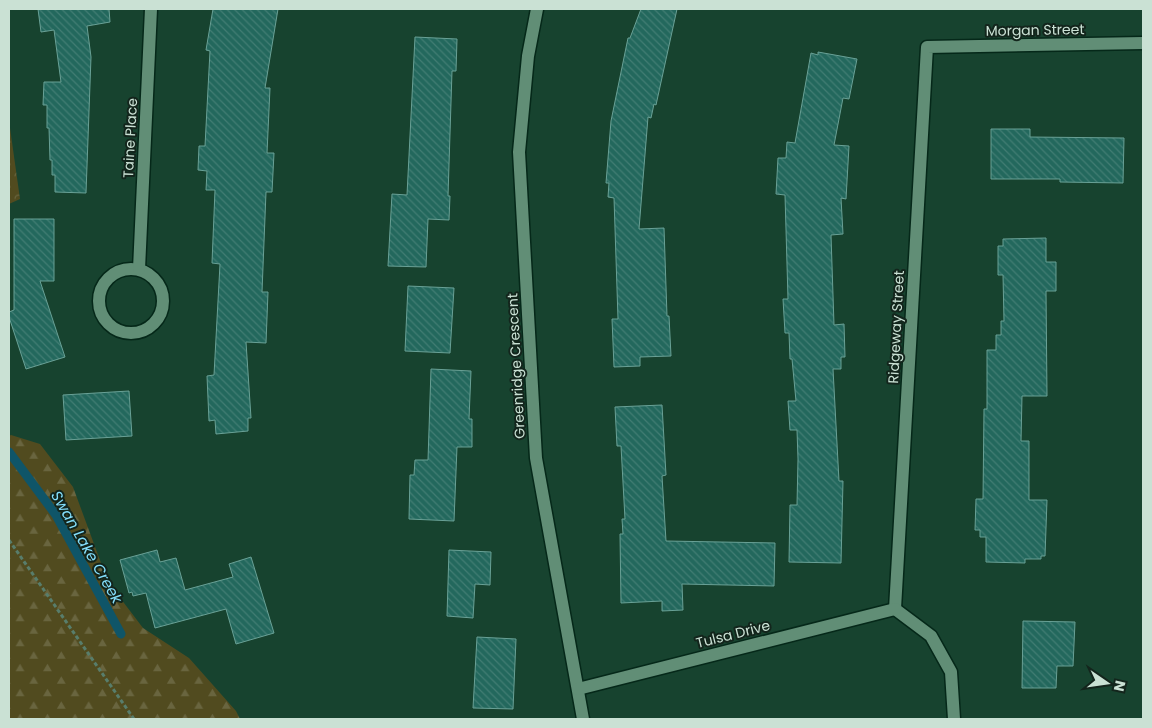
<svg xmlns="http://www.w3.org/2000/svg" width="1152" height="728" font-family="Poppins,sans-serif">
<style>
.forest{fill:url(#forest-firs)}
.park{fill:url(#park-crowns)}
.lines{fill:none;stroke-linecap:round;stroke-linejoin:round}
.stream{stroke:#0f5568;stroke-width:9}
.building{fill:url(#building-back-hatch);stroke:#69a196}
.minor-casing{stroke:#052819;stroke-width:15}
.path{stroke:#587d6b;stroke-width:3;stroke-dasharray:4 2.5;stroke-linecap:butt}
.minor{stroke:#618e76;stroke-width:12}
.labels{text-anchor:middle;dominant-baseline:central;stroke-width:4;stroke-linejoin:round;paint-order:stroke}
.street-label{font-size:14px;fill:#cae1d4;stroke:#13251c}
.water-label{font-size:15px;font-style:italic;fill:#84defb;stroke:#13251c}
</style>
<defs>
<pattern id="forest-firs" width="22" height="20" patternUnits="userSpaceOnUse" patternTransform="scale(1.25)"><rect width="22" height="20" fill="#514b1f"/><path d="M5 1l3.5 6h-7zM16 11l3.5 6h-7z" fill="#69653f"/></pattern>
<pattern id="park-crowns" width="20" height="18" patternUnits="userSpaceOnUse" patternTransform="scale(1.25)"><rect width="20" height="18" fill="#514b1f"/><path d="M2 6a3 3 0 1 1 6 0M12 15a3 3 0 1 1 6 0" fill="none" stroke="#69653f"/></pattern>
<pattern id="building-back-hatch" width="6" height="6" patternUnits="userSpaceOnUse" patternTransform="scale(1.25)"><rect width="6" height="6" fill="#23685d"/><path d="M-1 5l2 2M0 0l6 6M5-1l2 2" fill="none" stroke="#427d73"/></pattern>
</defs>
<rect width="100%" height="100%" fill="#17432f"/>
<path class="forest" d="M 11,435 L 40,444 L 73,487 L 108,582 L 143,628 L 189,658 L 236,711 L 240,719 L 9,719 L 9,436 Z"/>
<path class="park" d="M 9,121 L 20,199 L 9,204 Z"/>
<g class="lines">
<path class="stream" d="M 9,452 L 56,515 L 121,634"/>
</g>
<g class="building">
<path d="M 38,9 L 109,9 L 110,22 L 87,26 L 91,57 L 86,193 L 55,192 L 55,175 L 52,175 L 52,160 L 50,160 L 49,128 L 47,128 L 47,105 L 43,105 L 44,82 L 61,82 L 54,30 L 41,32 Z"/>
<path d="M 213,9 L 278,9 L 265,88 L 270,88 L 267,153 L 274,153 L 272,192 L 266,192 L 262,292 L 268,292 L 266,343 L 246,342 L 251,418 L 248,418 L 248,431 L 216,434 L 215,420 L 209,421 L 207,376 L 214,375 L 220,264 L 212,263 L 215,190 L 206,190 L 207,171 L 198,170 L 199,146 L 205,146 L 210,51 L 206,50 Z"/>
<path d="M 641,9 L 677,9 L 656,105 L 654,104 L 651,118 L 648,117 L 639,229 L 664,228 L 667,316 L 669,316 L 671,356 L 640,357 L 640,366 L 614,367 L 612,319 L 618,319 L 614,198 L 608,197 L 609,183 L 606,183 L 611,121 L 628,38 L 630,38 Z"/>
<path d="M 415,37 L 457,39 L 456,71 L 452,71 L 448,196 L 450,196 L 449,220 L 428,219 L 426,267 L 388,266 L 392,194 L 407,195 Z"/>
<path d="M 818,52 L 857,59 L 849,99 L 843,98 L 834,145 L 849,146 L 846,199 L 841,198 L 843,234 L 831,235 L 834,325 L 844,324 L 845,357 L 841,357 L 841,369 L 833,369 L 839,481 L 843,481 L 841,563 L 789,562 L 790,505 L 797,505 L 798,459 L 797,430 L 790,430 L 788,401 L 796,401 L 792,359 L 790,359 L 789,333 L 785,333 L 783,299 L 788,299 L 785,195 L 776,194 L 778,158 L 786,158 L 787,142 L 795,143 L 811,53 L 818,55 Z"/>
<path d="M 991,129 L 1030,129 L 1030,137 L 1124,138 L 1123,183 L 1060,182 L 1060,179 L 991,179 Z"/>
<path d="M 14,219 L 54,219 L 54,281 L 40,281 L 65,357 L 26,369 L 9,317 L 9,312 L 14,310 Z"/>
<path d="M 1046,238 L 1046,262 L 1056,262 L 1056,291 L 1046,291 L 1047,396 L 1022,396 L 1021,441 L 1029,441 L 1029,500 L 1047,500 L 1045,556 L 1041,556 L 1041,559 L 1025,559 L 1025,563 L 986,562 L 986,537 L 980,537 L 980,530 L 975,530 L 976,499 L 983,499 L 984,409 L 987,409 L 987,350 L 996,350 L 996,335 L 1001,335 L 1001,321 L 1004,321 L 1003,275 L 998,275 L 998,246 L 1003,246 L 1003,239 Z"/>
<path d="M 408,286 L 454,288 L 450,353 L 405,351 Z"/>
<path d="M 431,369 L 471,371 L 469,419 L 472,419 L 472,447 L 457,447 L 454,521 L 409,519 L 410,475 L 414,475 L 415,460 L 428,460 Z"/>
<path d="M 129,391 L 132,436 L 66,440 L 63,395 Z"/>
<path d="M 662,405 L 666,475 L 662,476 L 666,541 L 775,543 L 774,586 L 682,584 L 683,610 L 662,611 L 662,601 L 621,603 L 620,534 L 623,534 L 622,519 L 625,519 L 621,446 L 617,446 L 615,407 Z"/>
<path d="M 157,550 L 160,562 L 176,558 L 185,590 L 233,577 L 229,564 L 251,557 L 274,633 L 236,644 L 226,609 L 155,628 L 146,593 L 133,596 L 132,592 L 129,593 L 120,560 Z"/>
<path d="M 449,550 L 491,552 L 490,585 L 475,584 L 473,618 L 447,616 Z"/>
<path d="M 1023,621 L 1075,622 L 1073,666 L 1057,666 L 1056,688 L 1022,688 Z"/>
<path d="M 477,637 L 516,639 L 513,709 L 473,708 Z"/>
</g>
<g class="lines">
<defs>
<g id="minor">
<path d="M 537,9 L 528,56 L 519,152 L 536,458 L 583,719"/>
<circle cx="131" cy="301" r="32"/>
<path d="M 139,269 L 151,9"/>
<path d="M 895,609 L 927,47 L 1143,43"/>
<path d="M 895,609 L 931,636 L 951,672 L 954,719"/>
<path d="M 578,689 L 895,609"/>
</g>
</defs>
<use href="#minor" class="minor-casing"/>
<path class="path" d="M 9,540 L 134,719"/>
<use href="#minor" class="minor"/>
</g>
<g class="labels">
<g class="street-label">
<text transform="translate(1035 30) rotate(-1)">Morgan Street</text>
<text transform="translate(130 138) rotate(-87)">Taine Place</text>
<text transform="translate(896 327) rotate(-87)">Ridgeway Street</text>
<text transform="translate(516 366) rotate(-93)">Greenridge Crescent</text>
<text transform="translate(733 634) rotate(-14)">Tulsa Drive</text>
</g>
<g class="water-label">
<text transform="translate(87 547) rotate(60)">Swan Lake Creek</text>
</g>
</g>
<rect width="1152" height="728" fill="none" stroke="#cae1d4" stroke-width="20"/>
<g transform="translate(1107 683) rotate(103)" stroke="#13251c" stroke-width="4" paint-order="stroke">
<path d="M0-4L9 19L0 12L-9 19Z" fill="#cae1d4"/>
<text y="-8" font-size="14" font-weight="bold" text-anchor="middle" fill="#cae1d4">N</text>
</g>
</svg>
